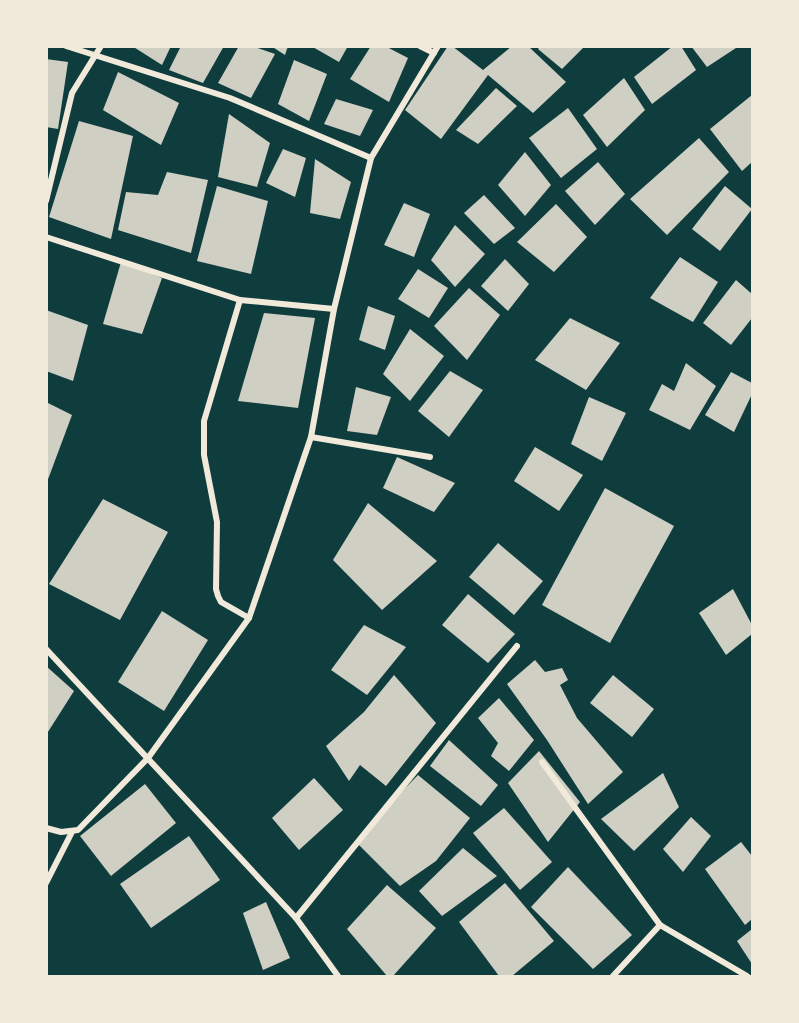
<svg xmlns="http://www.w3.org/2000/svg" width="799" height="1023" font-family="Montserrat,sans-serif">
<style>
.building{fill:#cfcfc3}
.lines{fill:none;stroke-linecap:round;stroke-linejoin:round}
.minor{stroke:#f1e9da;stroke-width:6}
</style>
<rect width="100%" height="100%" fill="#0f3d3e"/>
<g class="building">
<path d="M 132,46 L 171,46 L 162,65 Z"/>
<path d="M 181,46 L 224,46 L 203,83 L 169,70 Z"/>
<path d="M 239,46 L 252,46 L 275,54 L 251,98 L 218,83 Z"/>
<path d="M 271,46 L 288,46 L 285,55 Z"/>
<path d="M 311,46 L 348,46 L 339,62 Z"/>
<path d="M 371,46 L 385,46 L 408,58 L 389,102 L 350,79 Z"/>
<path d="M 448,46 L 452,46 L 483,70 L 512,46 L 528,46 L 566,82 L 533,113 L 488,75 L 441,139 L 405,110 Z"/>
<path d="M 540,46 L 585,46 L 562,69 L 538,49 Z"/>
<path d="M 673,46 L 681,46 L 696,70 L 652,104 L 634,77 Z"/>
<path d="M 691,46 L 739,46 L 707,67 Z"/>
<path d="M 46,59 L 68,62 L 58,129 L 46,127 Z"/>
<path d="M 294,60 L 327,74 L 309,121 L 278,104 Z"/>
<path d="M 118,72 L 179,103 L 161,145 L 103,110 Z"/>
<path d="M 624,78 L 645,110 L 607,147 L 583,115 Z"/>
<path d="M 496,88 L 517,106 L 478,144 L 456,130 Z"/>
<path d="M 752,95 L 752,162 L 742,171 L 710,129 Z"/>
<path d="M 336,99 L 373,110 L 360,136 L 324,124 Z"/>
<path d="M 568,108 L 597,149 L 561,178 L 529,138 Z"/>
<path d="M 229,114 L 270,143 L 257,187 L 218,177 Z"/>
<path d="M 79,121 L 133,136 L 111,239 L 49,217 Z"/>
<path d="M 699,138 L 729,172 L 667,235 L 630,199 Z"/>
<path d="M 283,149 L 306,158 L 295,197 L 266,183 Z"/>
<path d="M 525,152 L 551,185 L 525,216 L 498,185 Z"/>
<path d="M 315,159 L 351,182 L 340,219 L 310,213 Z"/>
<path d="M 598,162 L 625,194 L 595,225 L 565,191 Z"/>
<path d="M 167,172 L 208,180 L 191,253 L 118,230 L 126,192 L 158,195 Z"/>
<path d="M 217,186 L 268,201 L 251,274 L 197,261 Z"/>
<path d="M 725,186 L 752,209 L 720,251 L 692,229 Z"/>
<path d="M 484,195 L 515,228 L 494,244 L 464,213 Z"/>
<path d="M 404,203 L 430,214 L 414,257 L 384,245 Z"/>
<path d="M 556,204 L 587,237 L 554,272 L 517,242 Z"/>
<path d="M 455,225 L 485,254 L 455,287 L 431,260 Z"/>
<path d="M 680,257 L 718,282 L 693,322 L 650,298 Z"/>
<path d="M 505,259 L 529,284 L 508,311 L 481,286 Z"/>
<path d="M 121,262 L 162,278 L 142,334 L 103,324 Z"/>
<path d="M 418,269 L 448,288 L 429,318 L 398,299 Z"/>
<path d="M 736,280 L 752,294 L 752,318 L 731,345 L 703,323 Z"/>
<path d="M 469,288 L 500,315 L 467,360 L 434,326 Z"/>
<path d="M 368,306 L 395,316 L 385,350 L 359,340 Z"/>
<path d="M 46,310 L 88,325 L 73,381 L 46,371 Z"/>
<path d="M 264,313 L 315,318 L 298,408 L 238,401 Z"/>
<path d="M 570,318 L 620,343 L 586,390 L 535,360 Z"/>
<path d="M 410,329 L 444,356 L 410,401 L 383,374 Z"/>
<path d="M 686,363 L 716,386 L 690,430 L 649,410 L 662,384 L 674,391 Z"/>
<path d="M 450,371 L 483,390 L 449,437 L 418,411 Z"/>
<path d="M 731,372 L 752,383 L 752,394 L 734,432 L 705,415 Z"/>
<path d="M 356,387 L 391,397 L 377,435 L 347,431 Z"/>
<path d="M 589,397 L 626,413 L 602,461 L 571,444 Z"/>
<path d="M 46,402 L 72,415 L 47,482 L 46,482 Z"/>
<path d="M 535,447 L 583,475 L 559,511 L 514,481 Z"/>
<path d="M 397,457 L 455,483 L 434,512 L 383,488 Z"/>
<path d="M 605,488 L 674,526 L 610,643 L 542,605 Z"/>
<path d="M 103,499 L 168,532 L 120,620 L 49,584 Z"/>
<path d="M 368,503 L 437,561 L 382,610 L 333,560 Z"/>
<path d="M 498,543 L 543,581 L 514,615 L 469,577 Z"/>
<path d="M 733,589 L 752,625 L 752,634 L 726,655 L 699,613 Z"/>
<path d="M 468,594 L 515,634 L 488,663 L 442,625 Z"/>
<path d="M 162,611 L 208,640 L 164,711 L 118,682 Z"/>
<path d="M 364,625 L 406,647 L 367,695 L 331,670 Z"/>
<path d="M 535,660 L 545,672 L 562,668 L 568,680 L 560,685 L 577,718 L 623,772 L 588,804 L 547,740 L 507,684 Z"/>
<path d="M 46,666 L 74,691 L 46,735 Z"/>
<path d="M 394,675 L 436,723 L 386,786 L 360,765 L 349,781 L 326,746 L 364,712 Z"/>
<path d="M 613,675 L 654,709 L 632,737 L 590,703 Z"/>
<path d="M 499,698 L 534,740 L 509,771 L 491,756 L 498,743 L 478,718 Z"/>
<path d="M 449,740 L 498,785 L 481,806 L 430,766 Z"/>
<path d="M 539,751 L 580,802 L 548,842 L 508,783 Z"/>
<path d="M 663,773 L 679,807 L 634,851 L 601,819 Z"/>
<path d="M 418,775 L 470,818 L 436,861 L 400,886 L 357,843 L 384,810 Z"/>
<path d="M 314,778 L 343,810 L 299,850 L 272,818 Z"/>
<path d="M 145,784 L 176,823 L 111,876 L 80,836 Z"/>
<path d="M 504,808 L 552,862 L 520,890 L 473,833 Z"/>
<path d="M 691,817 L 711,836 L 683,872 L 663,849 Z"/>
<path d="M 189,836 L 220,880 L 151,928 L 120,884 Z"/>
<path d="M 741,842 L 752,856 L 752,919 L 745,925 L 705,869 Z"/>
<path d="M 463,848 L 497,876 L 442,916 L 419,891 Z"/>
<path d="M 568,867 L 632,935 L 593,969 L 531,907 Z"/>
<path d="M 505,883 L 554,941 L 512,976 L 499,976 L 459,922 Z"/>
<path d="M 387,885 L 436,928 L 393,976 L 387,976 L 347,929 Z"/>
<path d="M 266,902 L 290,958 L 263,970 L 243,913 Z"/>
<path d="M 752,929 L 752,964 L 737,941 Z"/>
</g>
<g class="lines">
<g class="minor">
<path d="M 66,46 L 230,98 L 371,158"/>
<path d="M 420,46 L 434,53"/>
<path d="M 46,201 L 72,93 L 101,46"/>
<path d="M 46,237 L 240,300"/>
<path d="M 311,437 L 430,457"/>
<path d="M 249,618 L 221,602 L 218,596 L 216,589 L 217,522 L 204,455 L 204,421 L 240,300 L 334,309"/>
<path d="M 46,649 L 296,918 L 338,976"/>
<path d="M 542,762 L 660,925 L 747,976"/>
<path d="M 46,828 L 61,832 L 78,830 L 148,758 L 249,618 L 311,437 L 334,309 L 371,158 L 438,46"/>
<path d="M 46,883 L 72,832"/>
<path d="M 296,918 L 517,646"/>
<path d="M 613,976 L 660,925"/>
</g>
</g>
<rect width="799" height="1023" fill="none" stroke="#f1e9da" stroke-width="96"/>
</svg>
